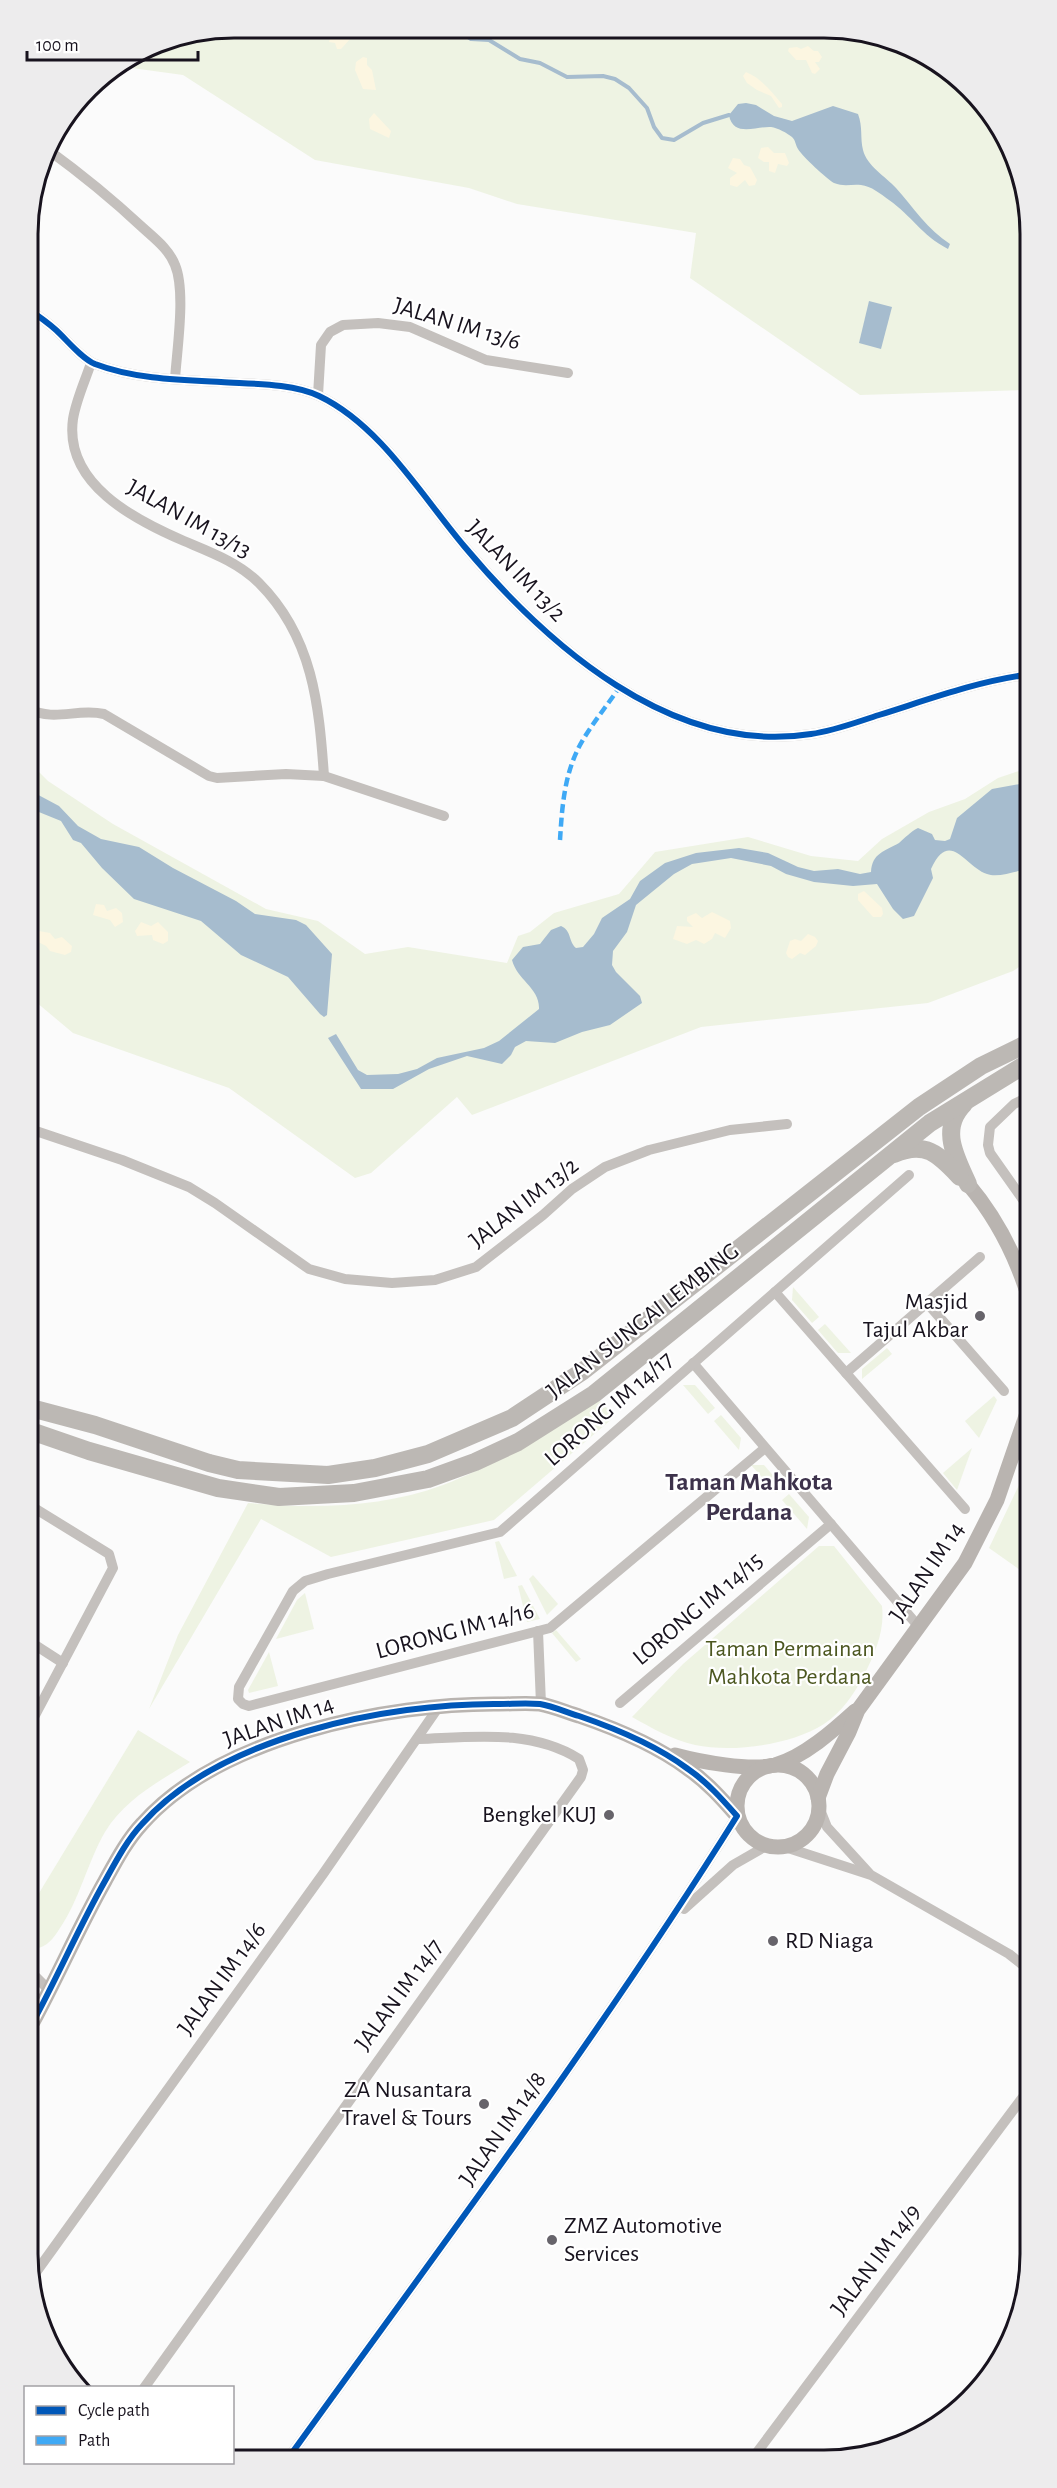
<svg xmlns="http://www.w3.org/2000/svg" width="1057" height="2488" font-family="'Alegreya Sans',sans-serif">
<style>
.green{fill:#eef3e3}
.sand{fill:#fcf6e1}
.water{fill:#a6bcce}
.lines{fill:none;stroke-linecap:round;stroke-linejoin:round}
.stream{stroke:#a6bcce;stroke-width:4}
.street{stroke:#c4c0bd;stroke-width:10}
.secondary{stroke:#b9b4b0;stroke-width:15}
.primary{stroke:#bcb8b4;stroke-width:18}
.quiet{stroke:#3fa9f5;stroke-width:4.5;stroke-dasharray:9 4.5;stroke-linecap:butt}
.cycleway-casing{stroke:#fff;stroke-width:10}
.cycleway{stroke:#0057b8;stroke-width:6}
.poi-dot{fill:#67646b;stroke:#fff;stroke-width:2}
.labels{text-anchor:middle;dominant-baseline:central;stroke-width:4.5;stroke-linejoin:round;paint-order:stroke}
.street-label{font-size:24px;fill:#18131e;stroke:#fff}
.poi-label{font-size:24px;fill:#18131e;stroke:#fff;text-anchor:end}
.park-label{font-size:24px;fill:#4c5720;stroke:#fff}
.neighbourhood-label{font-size:26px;font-weight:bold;fill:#3d324b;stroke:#fff}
.rim{fill:none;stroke:#18131e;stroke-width:3}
</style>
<rect width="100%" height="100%" fill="#fbfbfb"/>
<g class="green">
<path d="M 234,27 L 863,31 L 915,48 L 969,87 L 1023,181 L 1024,390 L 860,395 L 690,278 L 696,233 L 517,204 L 469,188 L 315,160 L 183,75 L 117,66 L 155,43 Z"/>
<path d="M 29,762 L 48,781 L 113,824 L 266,909 L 318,921 L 365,954 L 408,947 L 507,963 L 518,936 L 530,932 L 554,913 L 619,894 L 655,852 L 748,837 L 811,856 L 858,861 L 882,839 L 929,812 L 965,799 L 998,778 L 1025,769 L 1025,963 L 1013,971 L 928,1003 L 701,1027 L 472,1115 L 457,1097 L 371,1173 L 355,1178 L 229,1088 L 73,1033 L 30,997 Z"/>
<path d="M 793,1287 L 819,1317 L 812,1323 L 792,1300 Z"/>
<path d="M 825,1324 L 851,1353 L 838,1353 L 818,1330 Z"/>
<path d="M 887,1348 L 892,1354 L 862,1379 L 862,1369 Z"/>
<path d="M 683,1385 L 695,1385 L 715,1408 L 708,1414 Z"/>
<path d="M 994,1396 L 997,1400 L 979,1438 L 965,1421 Z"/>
<path d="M 600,1401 L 611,1412 L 613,1418 L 494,1520 L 331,1557 L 261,1519 L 149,1709 L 178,1635 L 248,1503 C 312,1509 381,1508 443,1485 C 470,1475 496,1461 522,1448 C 543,1437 581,1406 600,1401 Z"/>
<path d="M 721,1415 L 741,1438 L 739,1450 L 714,1421 Z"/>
<path d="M 972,1448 L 957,1490 L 943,1473 Z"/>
<path d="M 751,1465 L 764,1465 L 783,1487 L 776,1493 Z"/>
<path d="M 1027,1468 L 1027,1575 L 989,1548 Z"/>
<path d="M 789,1494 L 809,1517 L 807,1529 L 782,1500 Z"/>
<path d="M 499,1541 L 517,1576 L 504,1579 L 495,1542 Z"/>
<path d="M 819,1546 L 834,1546 L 882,1606 C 885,1630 875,1654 864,1675 C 855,1693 841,1713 824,1724 C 791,1745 733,1753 695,1745 C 672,1740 652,1728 632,1717 L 683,1664 Z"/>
<path d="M 533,1575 L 558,1604 L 547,1615 L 529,1579 Z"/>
<path d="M 522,1585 L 540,1619 L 527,1622 L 518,1586 Z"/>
<path d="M 305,1593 L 314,1629 L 276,1639 L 297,1600 Z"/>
<path d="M 556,1630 L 581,1659 L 576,1662 L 552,1633 Z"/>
<path d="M 269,1652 L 278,1686 L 249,1693 L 248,1690 Z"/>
<path d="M 138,1730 L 190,1762 C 158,1782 125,1799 105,1832 C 88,1861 79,1901 60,1928 C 54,1938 45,1950 33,1948 L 33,1903 Z"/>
</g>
<g class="sand">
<path d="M 327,28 L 341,28 L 340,31 L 348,34 L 351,38 L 341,49 L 337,49 L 335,43 L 329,42 L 331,33 Z"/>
<path d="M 808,46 L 814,51 L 818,51 L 822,57 L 819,62 L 815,62 L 820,69 L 815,74 L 812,73 L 806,60 L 796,60 L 788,51 L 789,48 L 797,47 L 801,49 Z"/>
<path d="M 363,57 L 367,58 L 367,65 L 372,70 L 376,90 L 363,89 L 355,70 L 356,62 Z"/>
<path d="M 746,72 C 762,79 771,91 782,104 L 782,107 L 779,108 L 771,96 L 757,90 L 747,83 L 743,76 Z"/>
<path d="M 374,113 L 391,131 L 389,138 L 370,129 L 369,119 Z"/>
<path d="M 768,147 L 774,153 L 785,153 L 789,163 L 787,166 L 778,164 L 775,173 L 769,171 L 769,162 L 764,162 L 758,158 L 761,148 Z"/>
<path d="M 733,158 L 740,159 L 744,165 L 750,167 L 757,180 L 755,185 L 749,186 L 745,180 L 737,187 L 730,185 L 730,178 L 737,173 L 728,168 Z"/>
<path d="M 864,891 L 882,908 L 883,914 L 881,917 L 873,917 L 858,900 L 858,894 Z"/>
<path d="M 96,904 L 104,905 L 107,911 L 116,908 L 122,913 L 123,922 L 115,927 L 110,920 L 93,915 Z"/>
<path d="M 712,912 L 730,921 L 731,928 L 725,938 L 715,933 L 712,939 L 704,944 L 696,940 L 687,944 L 673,939 L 677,926 L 693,927 L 687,921 L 687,917 L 696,913 L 702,918 Z"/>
<path d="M 141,922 L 151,926 L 158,922 L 168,932 L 168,941 L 163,944 L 153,940 L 152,935 L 137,936 L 135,931 Z"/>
<path d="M 39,931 L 50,933 L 55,939 L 62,937 L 72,946 L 71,952 L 65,955 L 50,951 L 46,946 L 38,942 L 36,934 Z"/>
<path d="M 808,934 L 815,937 L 818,941 L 816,946 L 805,955 L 800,953 L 792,959 L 788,957 L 786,953 L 790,941 L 795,939 L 801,941 Z"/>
</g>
<g class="water">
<path d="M 746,103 L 756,105 L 774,116 L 792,121 L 833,106 L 858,114 C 863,127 860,138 863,150 C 867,166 885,176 896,188 C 913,207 928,230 950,244 L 948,249 C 921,235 912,216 889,200 C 881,194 871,186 861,185 C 851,184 844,187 834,183 C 826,178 803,157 798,149 C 795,144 796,141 792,137 C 787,133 778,128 771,127 C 757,126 733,138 729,115 L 738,104 Z"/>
<path d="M 869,301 L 892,307 L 881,349 L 859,343 Z"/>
<path d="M 1025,783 L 1025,870 C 1014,871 998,878 987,874 C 965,867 950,828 931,869 L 933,878 L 914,916 L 903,919 L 893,909 L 877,884 L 853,886 L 814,882 L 786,874 L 771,866 L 731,858 L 692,864 L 674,874 L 636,905 L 627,932 L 613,951 L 612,965 L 616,972 L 640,996 L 642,1003 L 610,1025 L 582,1032 L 555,1043 L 526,1041 L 515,1047 L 511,1055 L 502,1064 L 467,1056 L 429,1069 L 393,1089 L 361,1089 L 328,1038 L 336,1034 L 358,1070 L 367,1075 L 398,1074 L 417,1069 L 437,1058 L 484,1048 L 499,1041 L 539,1009 C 540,988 517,980 512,960 L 523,947 L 540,944 L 551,930 L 561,926 C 572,931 568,941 576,948 L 583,947 L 594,934 L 602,918 L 630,899 L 640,881 L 665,863 L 696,853 L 739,848 L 768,853 L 798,867 L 814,871 L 838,869 L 860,874 L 871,872 C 872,853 885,851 899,843 C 905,838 910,832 918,828 L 932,834 L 935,840 L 945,841 L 950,839 L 957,818 L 992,789 Z"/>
<path d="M 29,790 L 59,806 L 78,826 L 101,839 L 139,847 L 173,868 L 236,901 L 255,914 L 296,920 L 306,925 L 332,954 L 327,1015 L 324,1017 L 320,1014 L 288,977 L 241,955 L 201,921 L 134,899 L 102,868 L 81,843 L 73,840 L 61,821 L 29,808 Z"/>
</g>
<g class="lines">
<path class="stream" d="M 455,28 L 471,39 L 489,40 L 520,59 L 540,63 L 567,77 L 603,76 L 615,79 L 629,88 L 647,108 L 654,127 L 662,138 L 674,140 L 703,123 L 729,115"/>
<g class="street">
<path d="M 47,149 C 80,173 112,199 142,227 C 154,238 169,249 175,265 C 186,291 177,349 175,379"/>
<path d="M 28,309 C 37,315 47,322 56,330 C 67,340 81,358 95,364 C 134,379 180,380 221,382 C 251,384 292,383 319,396 C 380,425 421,495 464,546 C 547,645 672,756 811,734 C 834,731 857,722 879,715 C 927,700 975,682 1025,675"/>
<path d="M 91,363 C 85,381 76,400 73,419 C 64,484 135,520 184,541 C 210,552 238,562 259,583 C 313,637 319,705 324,776"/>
<path d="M 318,395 L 321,345 L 330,332 L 343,325 L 378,323 L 410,327 L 486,360 L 568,373"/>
<path d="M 29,709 C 55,722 77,708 104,714 L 209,776 L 217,778 L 286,774 L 324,776 L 444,816"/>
<path d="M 1026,1098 L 1014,1104 L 990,1127 L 988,1145 L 990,1153 L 1026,1204"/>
<path d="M 30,1129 L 122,1160 L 189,1187 L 215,1203 L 309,1269 L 345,1279 L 392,1283 L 435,1280 L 476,1267 L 543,1215 L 572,1189 L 605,1167 L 649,1150 L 730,1130 L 787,1124"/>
<path d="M 775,1292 L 965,1509"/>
<path d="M 927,1303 L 1004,1391"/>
<path d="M 693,1363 L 919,1627"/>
<path d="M 846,1373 L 980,1257"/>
<path d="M 765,1448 L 550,1628 L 249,1706 L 243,1704 L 238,1699 L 239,1687 L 293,1591 L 305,1581 L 328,1574 L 500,1532 L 909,1175"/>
<path d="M 31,1506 L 109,1554 L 113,1568 L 32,1721"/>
<path d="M 538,1631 L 541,1704"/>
<path d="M 32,1643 L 63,1663"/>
<path d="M 620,1703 L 831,1524"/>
<path d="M 819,1807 L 827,1827 L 869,1873"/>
<path d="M 785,1847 L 871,1875 L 1009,1954 L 1029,1970"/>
<path d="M 684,1909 L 733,1865 L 766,1846"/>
<path d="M 33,1974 L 50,1991"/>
<path d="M 34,2275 L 323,1874 L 440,1705"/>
<path d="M 144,2388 L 581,1777 L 583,1770 L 579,1759 C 531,1729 474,1737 419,1739"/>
<path d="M 755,2455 L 1029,2089"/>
<path d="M 289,2457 C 441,2246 599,2037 737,1816"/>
</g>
<g class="secondary">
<path d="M 968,1184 C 995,1216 1014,1252 1027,1292"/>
<path d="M 675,1755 C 701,1762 750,1771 775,1765 C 804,1757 834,1730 855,1711"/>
<circle cx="778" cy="1806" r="41"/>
<path d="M 818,1798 L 827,1774 L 849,1732 L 858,1710 L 965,1563 L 997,1500 L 1027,1413"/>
<path d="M 33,2022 C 58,1976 79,1927 105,1881 C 116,1861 127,1840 142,1824 C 219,1737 387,1703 499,1704 C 512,1704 526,1703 540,1704 C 552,1706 566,1712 579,1716 C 617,1729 656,1745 688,1769 C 707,1782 722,1799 737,1816"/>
</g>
<g class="primary">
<path d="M 964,1104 C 939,1129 956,1157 968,1184"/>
<path d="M 894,1154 C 926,1140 939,1155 960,1177"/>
<path d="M 31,1408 L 95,1425 L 209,1463 L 238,1470 L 328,1475 L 375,1468 L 428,1454 L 512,1418 L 583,1371 L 919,1107 L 981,1066 L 1026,1044"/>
<path d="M 31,1431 L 89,1451 L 218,1488 L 279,1497 L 354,1493 L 428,1479 L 475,1462 L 518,1442 L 594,1394 L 930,1123 L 1026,1064"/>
</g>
<path class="quiet" d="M 560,840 C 562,808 564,775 580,745 C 591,725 606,707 619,688"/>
<defs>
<g id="cycleway">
<path d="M 28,309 C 37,315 47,322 56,330 C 67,340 81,358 95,364 C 134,379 180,380 221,382 C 251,384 292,383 319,396 C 380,425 421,495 464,546 C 547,645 672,756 811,734 C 834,731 857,722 879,715 C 927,700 975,682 1025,675"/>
<path d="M 33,2022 C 58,1976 79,1927 105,1881 C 116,1861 127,1840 142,1824 C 219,1737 387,1703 499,1704 C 512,1704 526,1703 540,1704 C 552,1706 566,1712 579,1716 C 617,1729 656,1745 688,1769 C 707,1782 722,1799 737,1816 C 599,2037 441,2246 289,2457"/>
</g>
</defs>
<use href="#cycleway" class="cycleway-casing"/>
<use href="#cycleway" class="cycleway"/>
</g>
<g class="poi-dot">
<circle cx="980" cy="1316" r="6"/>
<circle cx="609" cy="1815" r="6"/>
<circle cx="773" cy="1941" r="6"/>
<circle cx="484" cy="2104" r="6"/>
<circle cx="552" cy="2240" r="6"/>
</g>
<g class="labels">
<g class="street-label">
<text transform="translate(457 324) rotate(17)">JALAN IM 13/6</text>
<text transform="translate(189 519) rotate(29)">JALAN IM 13/13</text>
<text transform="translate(516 571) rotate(46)">JALAN IM 13/2</text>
<text transform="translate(524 1203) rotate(-38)">JALAN IM 13/2</text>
<text transform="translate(643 1321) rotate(-38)">JALAN SUNGAI LEMBING</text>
<text transform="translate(609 1409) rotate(-41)">LORONG IM 14/17</text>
<text transform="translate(927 1572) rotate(-56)">JALAN IM 14</text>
<text transform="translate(698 1609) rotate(-40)">LORONG IM 14/15</text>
<text transform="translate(455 1631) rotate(-15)">LORONG IM 14/16</text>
<text transform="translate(279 1722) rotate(-19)">JALAN IM 14</text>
<text transform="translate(222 1979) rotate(-54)">JALAN IM 14/6</text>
<text transform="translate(399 1995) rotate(-54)">JALAN IM 14/7</text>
<text transform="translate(503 2129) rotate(-55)">JALAN IM 14/8</text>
<text transform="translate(876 2260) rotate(-53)">JALAN IM 14/9</text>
</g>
<g class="poi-label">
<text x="968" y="1302">Masjid<tspan x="968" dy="28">Tajul Akbar</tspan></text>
<text x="597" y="1815">Bengkel KUJ</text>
<text x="785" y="1941" text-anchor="start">RD Niaga</text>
<text x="472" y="2090">ZA Nusantara<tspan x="472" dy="28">Travel &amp; Tours</tspan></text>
<text x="564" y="2226" text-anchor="start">ZMZ Automotive<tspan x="564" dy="28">Services</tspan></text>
</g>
<g class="park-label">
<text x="790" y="1649">Taman Permainan<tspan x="790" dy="28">Mahkota Perdana</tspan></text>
</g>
<g class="neighbourhood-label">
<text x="749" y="1482">Taman Mahkota<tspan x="749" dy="30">Perdana</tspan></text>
</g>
</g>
<path d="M0 0H1057V2488H0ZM234 38H824A196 196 0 0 1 1020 234V2254A196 196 0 0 1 824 2450H234A196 196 0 0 1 38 2254V234A196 196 0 0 1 234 38Z" fill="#edeced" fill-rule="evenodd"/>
<path class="rim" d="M234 38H824A196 196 0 0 1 1020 234V2254A196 196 0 0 1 824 2450H234A196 196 0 0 1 38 2254V234A196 196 0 0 1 234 38Z"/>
<rect x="24" y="2386" width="210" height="78" fill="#ffffff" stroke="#a3a1a5" stroke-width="1.5"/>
<rect x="36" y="2406" width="30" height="9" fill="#0057b8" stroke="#a3a1a5" stroke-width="1.5"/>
<text x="78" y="2416" font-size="18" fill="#18131e">Cycle path</text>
<rect x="36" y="2436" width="30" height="9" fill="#3fa9f5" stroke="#a3a1a5" stroke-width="1.5"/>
<text x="78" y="2446" font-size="18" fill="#18131e">Path</text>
<path d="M27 51v9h171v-9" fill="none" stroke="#18131e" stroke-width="3"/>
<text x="36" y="51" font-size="18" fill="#18131e" stroke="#ffffff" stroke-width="4.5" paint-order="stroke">100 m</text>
</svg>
